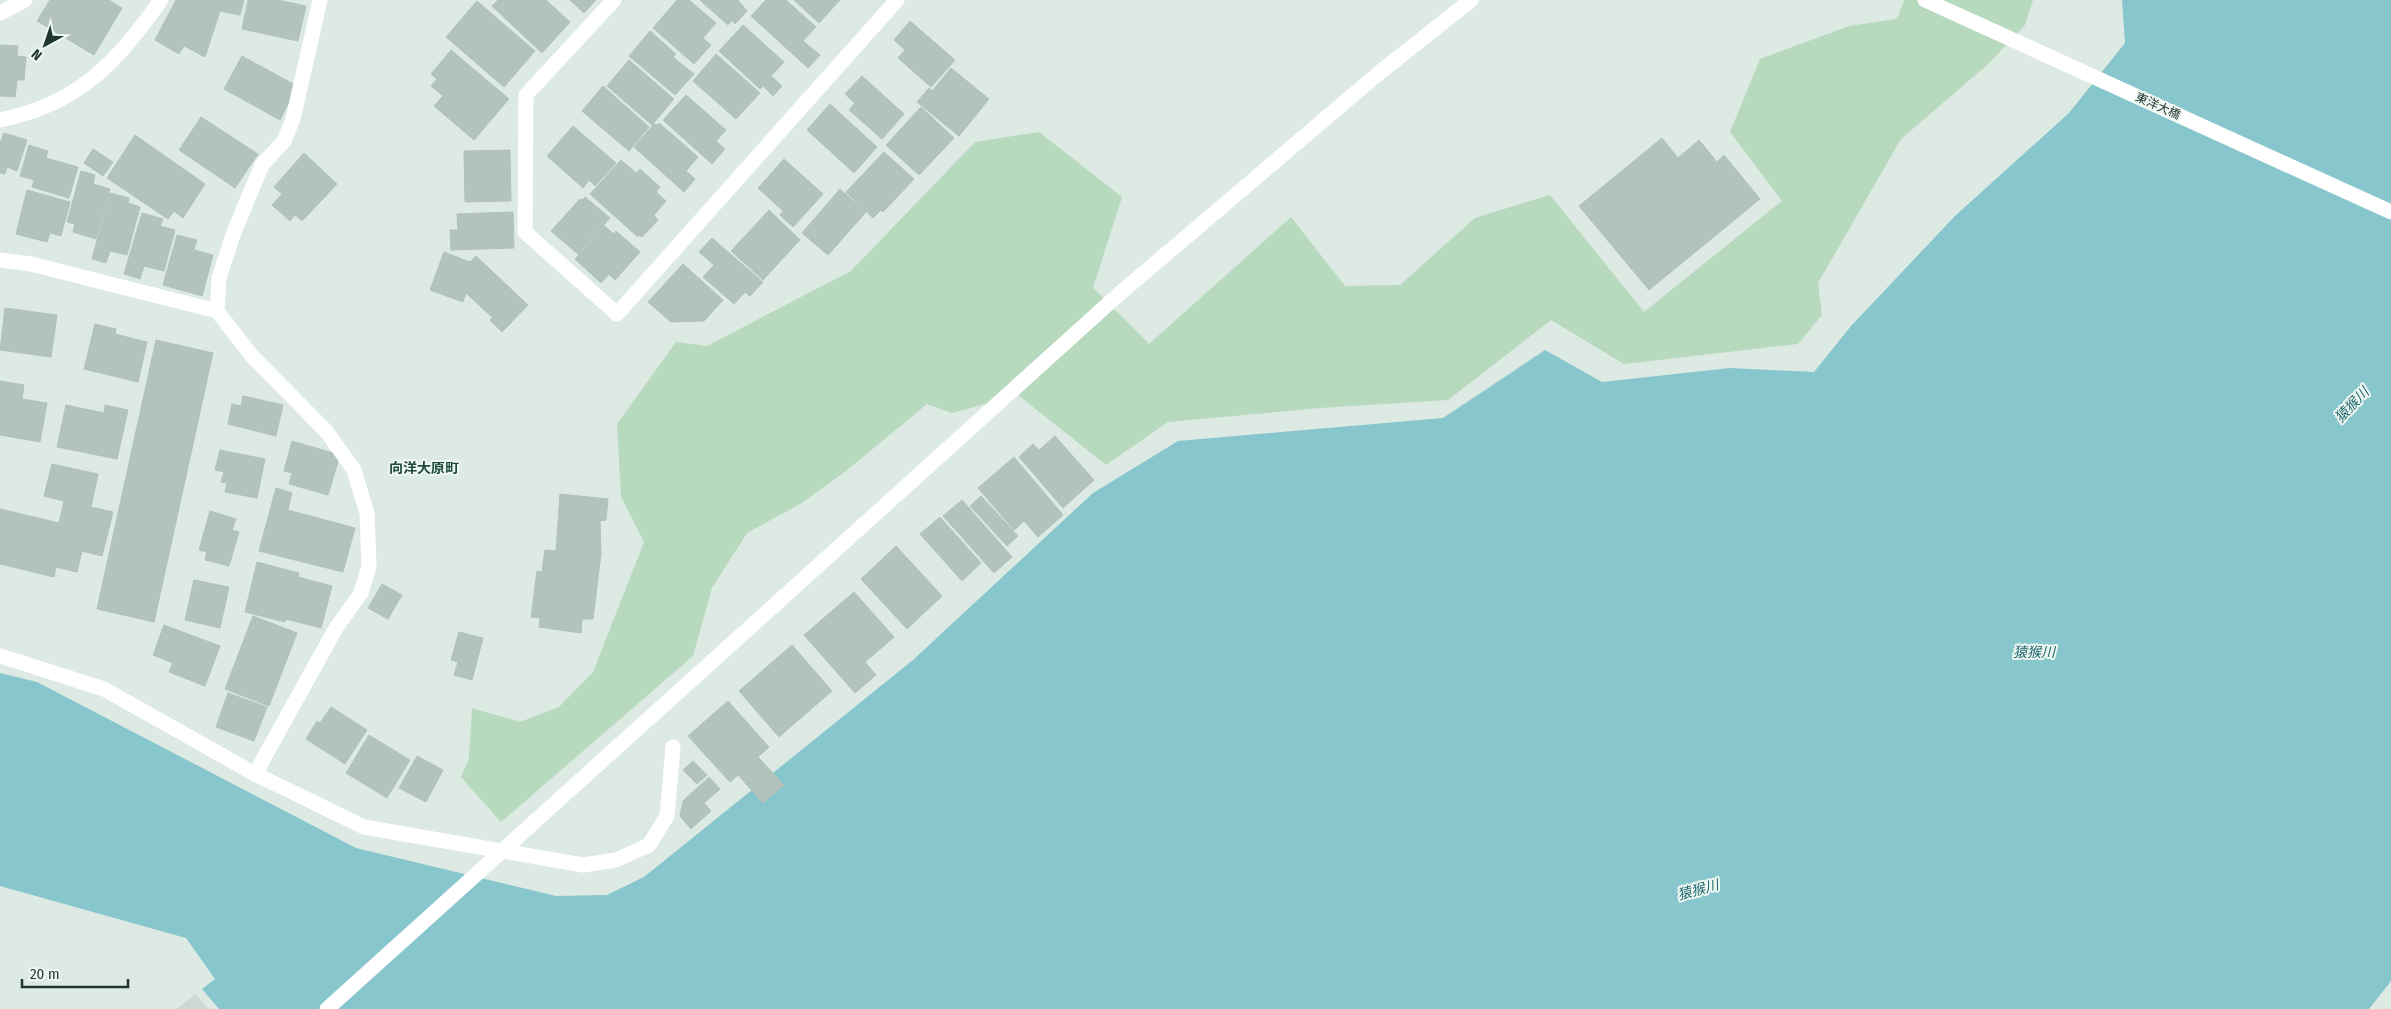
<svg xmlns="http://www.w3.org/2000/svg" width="2391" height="1009" font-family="'Fira Sans Condensed','Noto Sans JP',sans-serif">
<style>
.built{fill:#ccd8d2}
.green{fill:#b7d9be}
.water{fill:#87c6cc}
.building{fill:#b3c3bc;stroke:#b0c2b9}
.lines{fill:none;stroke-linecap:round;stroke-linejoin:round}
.lane{stroke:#fff;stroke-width:15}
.street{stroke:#fff;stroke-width:15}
.lane-bridge{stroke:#fff;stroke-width:15}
.labels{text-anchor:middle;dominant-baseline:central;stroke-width:4;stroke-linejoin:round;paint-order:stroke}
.street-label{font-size:12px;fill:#20372f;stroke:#edf6f1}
.water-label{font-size:14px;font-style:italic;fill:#1e676f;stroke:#edf6f1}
.neighbourhood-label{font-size:14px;font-weight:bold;fill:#1d483b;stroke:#edf6f1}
</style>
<rect width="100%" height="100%" fill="#dde9e3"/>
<path class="built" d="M 195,994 L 209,1009 L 177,1009 Z"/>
<path class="green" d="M 1904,0 L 2033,0 L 2025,25 L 1987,65 L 1901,139 L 1818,283 L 1822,315 L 1798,344 L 1624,364 L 1551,320 L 1448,400 L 1320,408 L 1168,422 L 1106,465 L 1018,395 L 952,413 L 927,404 L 846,471 L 802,503 L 747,533 L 712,588 L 693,656 L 501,822 L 461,777 L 469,758 L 472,708 L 520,722 L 559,707 L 593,672 L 644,542 L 621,497 L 617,424 L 676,342 L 707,346 L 851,271 L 975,142 L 1039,132 L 1122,197 L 1093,288 L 1149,344 L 1291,217 L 1345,286 L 1400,285 L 1475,218 L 1550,195 L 1644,312 L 1782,201 L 1730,132 L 1760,59 L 1849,26 L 1897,19 Z"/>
<path class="water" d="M 2122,0 L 2391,0 L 2391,981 L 2369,1009 L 219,1009 L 202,989 L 215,979 L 186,938 L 0,886 L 0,673 L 37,682 L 356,848 L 556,896 L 607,895 L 644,877 L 913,660 L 1093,493 L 1178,441 L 1443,418 L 1545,350 L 1602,382 L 1730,368 L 1814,372 L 1851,326 L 1955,216 L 2069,113 L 2125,43 Z"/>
<g class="building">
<path d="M 50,0 L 109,0 L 122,8 L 94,55 L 37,21 Z"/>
<path d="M 176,0 L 244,0 L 240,15 L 220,11 L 205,57 L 184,46 L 179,54 L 155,40 Z"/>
<path d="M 248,0 L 278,0 L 306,6 L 298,41 L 242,29 Z"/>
<path d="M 498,0 L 546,0 L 570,22 L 542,53 L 492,6 Z"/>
<path d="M 570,0 L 596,0 L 584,13 Z"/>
<path d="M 677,0 L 689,0 L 716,23 L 703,38 L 711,45 L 694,64 L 653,28 Z"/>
<path d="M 700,0 L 738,0 L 747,11 L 735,24 L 732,20 L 728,25 Z"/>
<path d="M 766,0 L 786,0 L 816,27 L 803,41 L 820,55 L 808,68 L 751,16 Z"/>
<path d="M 794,0 L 840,0 L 819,23 Z"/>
<path d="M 477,1 L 535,51 L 504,87 L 446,37 Z"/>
<path d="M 910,21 L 955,60 L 931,87 L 898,58 L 905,50 L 894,40 Z"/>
<path d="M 743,25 L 784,62 L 771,76 L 782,86 L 773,96 L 763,86 L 760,89 L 719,51 Z"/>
<path d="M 650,31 L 676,54 L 673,57 L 694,74 L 675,95 L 629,56 Z"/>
<path d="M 0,45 L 18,46 L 17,56 L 26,57 L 24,80 L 17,80 L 15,97 L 0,96 Z"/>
<path d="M 451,50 L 509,99 L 474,140 L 434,106 L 443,96 L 431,86 L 437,79 L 431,74 Z"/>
<path d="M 716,54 L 760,93 L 736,119 L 693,81 Z"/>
<path d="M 242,56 L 297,86 L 280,120 L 224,89 Z"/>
<path d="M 629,60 L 674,99 L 652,125 L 607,86 Z"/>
<path d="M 951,68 L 989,99 L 959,136 L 917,102 L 929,88 L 932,91 Z"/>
<path d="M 862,76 L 904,114 L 882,139 L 849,110 L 855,103 L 845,94 Z"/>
<path d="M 603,86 L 649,127 L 629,151 L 582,111 Z"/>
<path d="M 686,95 L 726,130 L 716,141 L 725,149 L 712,164 L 663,120 Z"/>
<path d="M 830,104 L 877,147 L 854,173 L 807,130 Z"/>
<path d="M 921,107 L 954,138 L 919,175 L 886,145 Z"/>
<path d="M 201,117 L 258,154 L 235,188 L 179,150 Z"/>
<path d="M 659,123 L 698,157 L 686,171 L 695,179 L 684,192 L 634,147 L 654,124 L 657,125 Z"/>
<path d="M 573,126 L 616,163 L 595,186 L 589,180 L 583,188 L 547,156 Z"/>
<path d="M 4,133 L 27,140 L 17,171 L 7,167 L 5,174 L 0,173 L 0,143 Z"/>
<path d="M 135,135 L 205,184 L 183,218 L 174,211 L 168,219 L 107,178 Z"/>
<path d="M 1662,138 L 1678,158 L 1699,140 L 1717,162 L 1724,155 L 1760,199 L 1649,290 L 1579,206 Z"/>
<path d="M 29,145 L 48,151 L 46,158 L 78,167 L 69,198 L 32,187 L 34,180 L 20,176 Z"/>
<path d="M 93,149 L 113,162 L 103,176 L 84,163 Z"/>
<path d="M 510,150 L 511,201 L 465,202 L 464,151 Z"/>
<path d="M 884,152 L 914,179 L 883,212 L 881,210 L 873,218 L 846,192 Z"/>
<path d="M 304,153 L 337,184 L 302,221 L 295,215 L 290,221 L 272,205 L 282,194 L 274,187 Z"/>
<path d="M 784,159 L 823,194 L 793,227 L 780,215 L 783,211 L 758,188 Z"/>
<path d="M 621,160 L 636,173 L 640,169 L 660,187 L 656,192 L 666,201 L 654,215 L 658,220 L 642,237 L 639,235 L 638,237 L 590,194 Z"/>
<path d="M 81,171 L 95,175 L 93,184 L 110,189 L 96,239 L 73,232 L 75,224 L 67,222 Z"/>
<path d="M 840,189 L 866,212 L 828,255 L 802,233 Z"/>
<path d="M 27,190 L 70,202 L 61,236 L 50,233 L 47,242 L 16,234 Z"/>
<path d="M 110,193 L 129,198 L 128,203 L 140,207 L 127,255 L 110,251 L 106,263 L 92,259 Z"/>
<path d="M 585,197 L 610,218 L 578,254 L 551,231 L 580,199 L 583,200 Z"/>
<path d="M 769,210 L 800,240 L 763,280 L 731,251 Z"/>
<path d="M 513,212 L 514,248 L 451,250 L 450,230 L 458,230 L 457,214 Z"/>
<path d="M 142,213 L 163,219 L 160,226 L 175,230 L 164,271 L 144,266 L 140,279 L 124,274 Z"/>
<path d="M 604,226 L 614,234 L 616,231 L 640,252 L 615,280 L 609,274 L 601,283 L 575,259 Z"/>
<path d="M 177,235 L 197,240 L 194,250 L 213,255 L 202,296 L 163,285 Z"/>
<path d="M 712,238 L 763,282 L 750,296 L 745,292 L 734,304 L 703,277 L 714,265 L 699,252 Z"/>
<path d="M 444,252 L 470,262 L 476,256 L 528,305 L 502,332 L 490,320 L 493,318 L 466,293 L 463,302 L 430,290 Z"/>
<path d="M 683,264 L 723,300 L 704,321 L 671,322 L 648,302 Z"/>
<path d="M 5,308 L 57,315 L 51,357 L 0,350 Z"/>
<path d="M 95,324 L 116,329 L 115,334 L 147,342 L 138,382 L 84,369 Z"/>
<path d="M 156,340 L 213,353 L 154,622 L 97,609 Z"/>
<path d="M 0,381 L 24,385 L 22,399 L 47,403 L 40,442 L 0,435 Z"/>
<path d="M 243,396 L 283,405 L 276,436 L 228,424 L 232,404 L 241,406 Z"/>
<path d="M 66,405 L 104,413 L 105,405 L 128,410 L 117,459 L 57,447 Z"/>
<path d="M 1055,436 L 1094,480 L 1063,508 L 1019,457 L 1033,444 L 1039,450 Z"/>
<path d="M 292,441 L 340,455 L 328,495 L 289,484 L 292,473 L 284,471 Z"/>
<path d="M 220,450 L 265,459 L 257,498 L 225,492 L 227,483 L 221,482 L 224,472 L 215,470 Z"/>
<path d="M 1014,457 L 1063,515 L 1038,537 L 1024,521 L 1014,530 L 978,488 Z"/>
<path d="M 52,464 L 98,474 L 91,507 L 113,512 L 102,556 L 82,551 L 77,572 L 56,567 L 54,577 L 0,564 L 0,509 L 59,523 L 64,501 L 44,496 Z"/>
<path d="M 276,488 L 292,493 L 288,510 L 355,528 L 343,572 L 259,551 Z"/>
<path d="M 560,494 L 608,499 L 606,520 L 600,521 L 601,554 L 593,619 L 582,619 L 581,633 L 539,627 L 540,618 L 531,617 L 537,571 L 542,572 L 545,550 L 556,551 Z"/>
<path d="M 981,496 L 1018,536 L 1007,546 L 970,506 Z"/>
<path d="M 962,500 L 1012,557 L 994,573 L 943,516 Z"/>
<path d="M 210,511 L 236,519 L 232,530 L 239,532 L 229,566 L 205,560 L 207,552 L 199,550 Z"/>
<path d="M 940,517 L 981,563 L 962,581 L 920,534 Z"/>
<path d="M 896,546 L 942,596 L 907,629 L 861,579 Z"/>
<path d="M 257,562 L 299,573 L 298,577 L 332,586 L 321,628 L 286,619 L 285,622 L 245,612 Z"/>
<path d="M 194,580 L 229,587 L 220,628 L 185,620 Z"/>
<path d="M 382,584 L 402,595 L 388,619 L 368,608 Z"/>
<path d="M 854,592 L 894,637 L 865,662 L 876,675 L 855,693 L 804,635 Z"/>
<path d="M 253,616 L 297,633 L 269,706 L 225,689 Z"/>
<path d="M 164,625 L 220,646 L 205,686 L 169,672 L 173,663 L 153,655 Z"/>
<path d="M 459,632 L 483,638 L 472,680 L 454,675 L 458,662 L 451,660 Z"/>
<path d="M 792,645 L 832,691 L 779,737 L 739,691 Z"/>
<path d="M 228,693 L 267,707 L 254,741 L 216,727 Z"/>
<path d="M 728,701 L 769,747 L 758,757 L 784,785 L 763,803 L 738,775 L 730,782 L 688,736 Z"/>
<path d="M 331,707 L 367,730 L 345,764 L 306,739 L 317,721 L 320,723 Z"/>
<path d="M 369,735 L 410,760 L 387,798 L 346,773 Z"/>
<path d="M 417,756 L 443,770 L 426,802 L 399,788 Z"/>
<path d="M 693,761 L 707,775 L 697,784 L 683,770 Z"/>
<path d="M 709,777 L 720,789 L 704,803 L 711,811 L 691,829 L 680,816 L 683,801 Z"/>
</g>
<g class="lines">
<g class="lane">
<path d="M 1925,0 L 2391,212"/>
<path d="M 1118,295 L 1379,73 L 1471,0"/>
</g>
<g class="street">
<path d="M 614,0 L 526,95 L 525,232 L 617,314 L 897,0"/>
<path d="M 0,13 L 25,0"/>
<path d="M 0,120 C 79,104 116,63 161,0"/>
<path d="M 0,260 L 31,264 L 217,311 L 252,356 L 327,432 L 354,470 L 367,513 L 369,566 L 361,593 L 336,628 L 255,774"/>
<path d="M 217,311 L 219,278 L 234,232 L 262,165 L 284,141 L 293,119 L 320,0"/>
<path d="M 0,656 L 104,689 L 255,774 L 364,827 L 583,865 L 616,860 L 649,845 L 667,816 L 673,747"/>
</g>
<path class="lane-bridge" d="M 327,1009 L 1118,295"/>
</g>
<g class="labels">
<g class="street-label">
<text transform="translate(2158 106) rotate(24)">東洋大橋</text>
</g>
<g class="water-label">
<text transform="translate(2352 405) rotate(-46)">猿猴川</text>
<text x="2034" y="652">猿猴川</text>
<text transform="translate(1698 890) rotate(-15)">猿猴川</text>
</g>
<g class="neighbourhood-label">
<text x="424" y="468">向洋大原町</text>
</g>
</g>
<g transform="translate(45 45) rotate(220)" stroke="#edf6f1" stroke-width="4" paint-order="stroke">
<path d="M0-4L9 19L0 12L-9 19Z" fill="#20372f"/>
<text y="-8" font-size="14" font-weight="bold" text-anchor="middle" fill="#20372f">N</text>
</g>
<path d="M22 979v8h106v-8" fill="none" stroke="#20372f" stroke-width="2.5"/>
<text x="30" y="979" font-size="15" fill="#20372f" stroke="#edf6f1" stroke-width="4" paint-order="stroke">20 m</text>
</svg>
